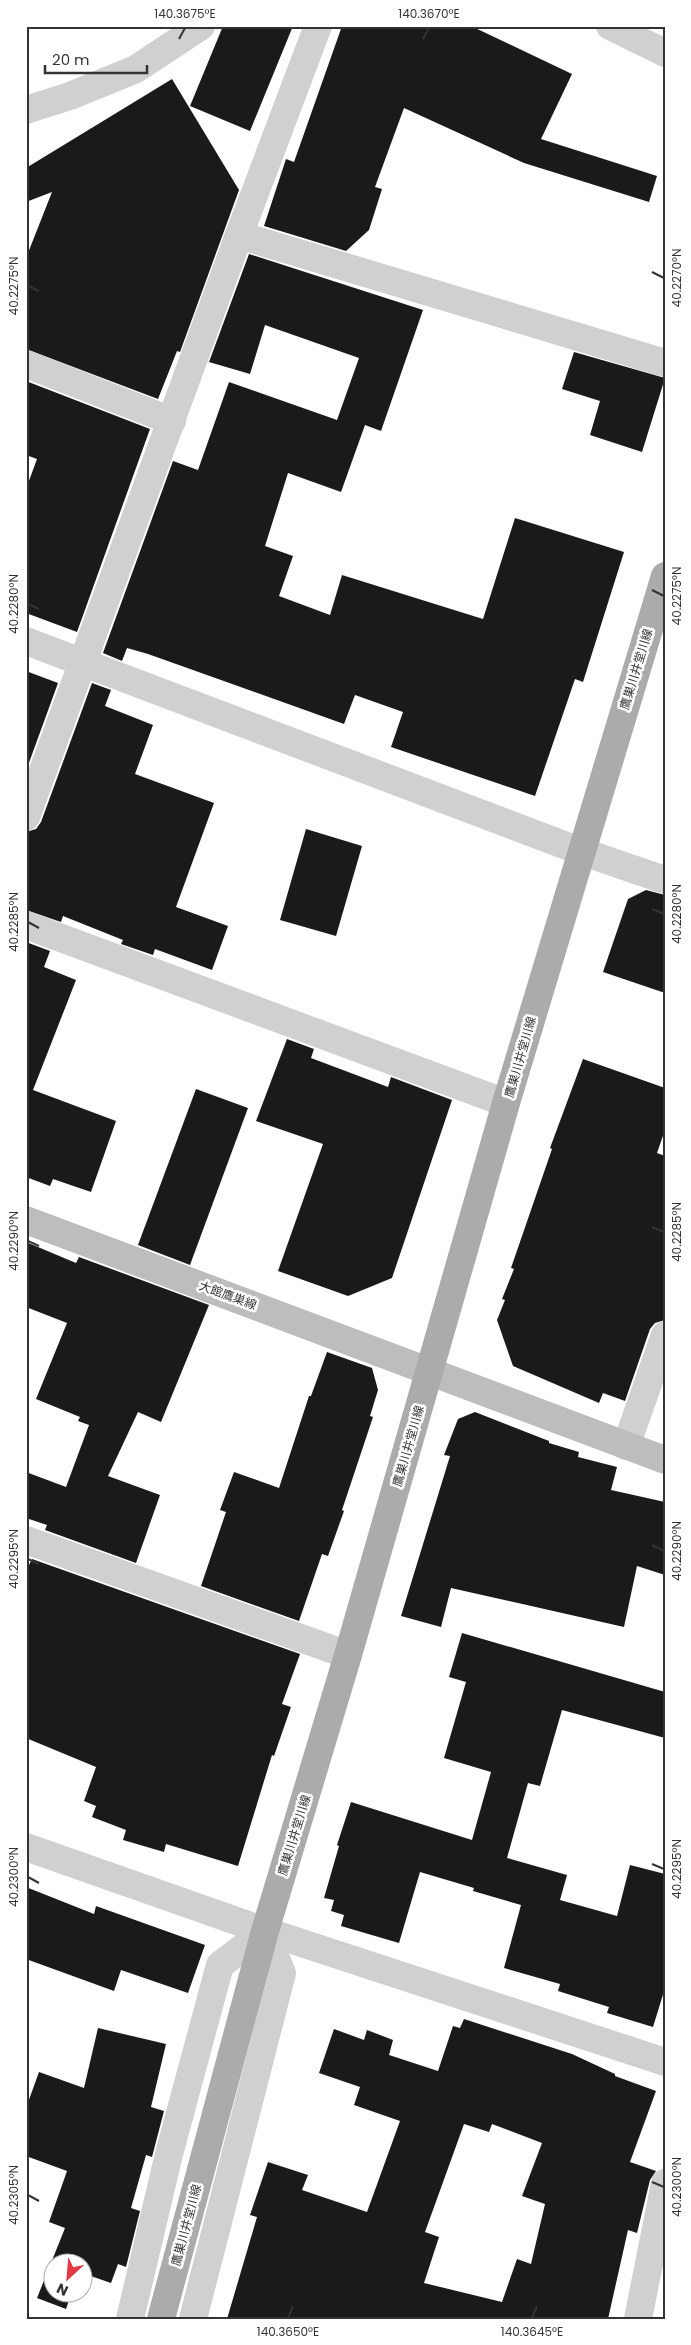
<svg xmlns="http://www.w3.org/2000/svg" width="691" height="2345" font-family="Poppins,'Noto Sans JP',sans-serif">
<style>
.building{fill:#1a1a1a;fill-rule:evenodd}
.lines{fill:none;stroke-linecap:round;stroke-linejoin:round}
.street{stroke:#d0d0d0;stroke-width:28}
.secondary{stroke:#bdbdbd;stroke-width:28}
.primary{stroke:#ababab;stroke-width:28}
.ticks{fill:none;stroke:#333;stroke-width:2}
.labels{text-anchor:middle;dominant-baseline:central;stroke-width:5;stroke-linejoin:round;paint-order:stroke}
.street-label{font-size:12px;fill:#333;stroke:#fff}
.neatline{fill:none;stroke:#333;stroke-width:2}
.ticks-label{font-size:12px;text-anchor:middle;fill:#333}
</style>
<rect width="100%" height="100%" fill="#fff"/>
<g class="building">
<path d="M 223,26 L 293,26 L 250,131 L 190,106 Z"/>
<path d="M 342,26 L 471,26 L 572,74 L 541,139 L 657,176 L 649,202 L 524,163 L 404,108 L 375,187 L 382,189 L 369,230 L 346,251 L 264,226 L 286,159 L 294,162 Z"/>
<path d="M 172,79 L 239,190 L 180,352 L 177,351 L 158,399 L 26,349 L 26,258 L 52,192 L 26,202 L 26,168 Z"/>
<path d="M 249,254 L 423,310 L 381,431 L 365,425 L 341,492 L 288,473 L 265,546 L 293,556 L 279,596 L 330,615 L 342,575 L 483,619 L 515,518 L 624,552 L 583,682 L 575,679 L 535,796 L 391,747 L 403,712 L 355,695 L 344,724 L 148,654 L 127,648 L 122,661 L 103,653 L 173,461 L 198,470 L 229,382 L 337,420 L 359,358 L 265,325 L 250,374 L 209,362 Z"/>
<path d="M 574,352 L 665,378 L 642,452 L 590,435 L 600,401 L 562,389 Z"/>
<path d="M 26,381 L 150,429 L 77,632 L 26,613 L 26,489 L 37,459 L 26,455 Z"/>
<path d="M 26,671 L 58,683 L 26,771 Z"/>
<path d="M 92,683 L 111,690 L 105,706 L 153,725 L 135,774 L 214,803 L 176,907 L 228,926 L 212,970 L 155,949 L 153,955 L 121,944 L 123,940 L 63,916 L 61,922 L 26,910 L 26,832 L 36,829 L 41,822 Z"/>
<path d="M 306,829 L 362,846 L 336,936 L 280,920 Z"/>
<path d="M 646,890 L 665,895 L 665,993 L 603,972 L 628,899 Z"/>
<path d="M 26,942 L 50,951 L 44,967 L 76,980 L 33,1090 L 116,1121 L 91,1192 L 53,1179 L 50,1186 L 26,1177 Z"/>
<path d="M 287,1039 L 314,1049 L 311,1058 L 388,1087 L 391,1077 L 452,1100 L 392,1278 L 348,1296 L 278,1271 L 323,1144 L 256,1121 Z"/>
<path d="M 583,1059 L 665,1088 L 665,1130 L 657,1153 L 665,1156 L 665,1320 L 655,1323 L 650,1329 L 625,1401 L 603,1393 L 599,1403 L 513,1366 L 497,1320 L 505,1300 L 502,1299 L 514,1269 L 511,1268 L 552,1149 L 550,1148 Z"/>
<path d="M 196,1089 L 248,1108 L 190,1265 L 138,1245 Z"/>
<path d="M 26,1242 L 76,1263 L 79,1257 L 209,1305 L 161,1422 L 138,1412 L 108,1476 L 160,1495 L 136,1563 L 45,1530 L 47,1525 L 26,1518 L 26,1472 L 66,1487 L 89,1425 L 78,1421 L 80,1417 L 36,1399 L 67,1323 L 26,1307 Z"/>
<path d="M 327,1352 L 372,1368 L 378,1390 L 370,1416 L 373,1417 L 342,1510 L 344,1511 L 328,1556 L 322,1554 L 299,1621 L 201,1586 L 226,1512 L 220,1510 L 234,1472 L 279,1488 L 309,1396 L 311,1396 Z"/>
<path d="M 475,1412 L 549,1441 L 549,1443 L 579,1452 L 578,1457 L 617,1467 L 611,1490 L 665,1502 L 665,1575 L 637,1566 L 624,1627 L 451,1588 L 441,1627 L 401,1616 L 450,1456 L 444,1455 L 458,1419 Z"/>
<path d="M 32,1559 L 300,1654 L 282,1704 L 291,1707 L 274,1756 L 272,1755 L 238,1866 L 166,1844 L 164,1852 L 123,1840 L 126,1830 L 92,1817 L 96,1806 L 84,1801 L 96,1767 L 26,1738 L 26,1571 Z"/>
<path d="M 462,1633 L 665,1692 L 665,1738 L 562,1710 L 540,1786 L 528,1783 L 507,1858 L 567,1875 L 560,1900 L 617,1916 L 630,1865 L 665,1874 L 665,1988 L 653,2027 L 607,2013 L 609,2007 L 558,1991 L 560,1984 L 504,1968 L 521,1905 L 473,1891 L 474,1888 L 420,1872 L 399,1943 L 341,1926 L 344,1915 L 331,1911 L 334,1900 L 324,1898 L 339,1846 L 337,1845 L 351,1802 L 472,1840 L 491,1772 L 444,1758 L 466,1682 L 449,1677 Z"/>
<path d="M 26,1887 L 94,1914 L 96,1906 L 205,1945 L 188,1993 L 121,1970 L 114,1991 L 26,1959 Z"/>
<path d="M 464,2019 L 572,2054 L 615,2074 L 615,2076 L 656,2091 L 630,2162 L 656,2171 L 650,2180 L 637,2233 L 628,2230 L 608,2319 L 227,2319 L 257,2217 L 250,2215 L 268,2162 L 308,2175 L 302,2190 L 367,2212 L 400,2121 L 354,2105 L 360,2087 L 319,2073 L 334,2029 L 364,2040 L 367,2030 L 393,2040 L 389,2055 L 438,2071 L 453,2026 L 460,2028 ZM 464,2124 L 489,2132 L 492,2124 L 542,2143 L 522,2196 L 545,2204 L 531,2264 L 517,2259 L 502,2302 L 424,2283 L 439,2237 L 425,2232 Z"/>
<path d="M 98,2028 L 166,2044 L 151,2107 L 164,2111 L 152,2157 L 146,2155 L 131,2208 L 140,2211 L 126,2267 L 118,2264 L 111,2283 L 82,2273 L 82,2262 L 52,2262 L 52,2292 L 72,2292 L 66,2309 L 37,2298 L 65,2228 L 49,2222 L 67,2171 L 26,2156 L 26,2108 L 39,2072 L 84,2088 Z"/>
</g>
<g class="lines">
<g class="street">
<path d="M 610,26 L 665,53"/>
<path d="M 26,110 L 70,96 L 136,69 L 201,26"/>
<path d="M 239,235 L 665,363"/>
<path d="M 26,364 L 172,421"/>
<path d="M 26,641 L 580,851 L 665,880"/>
<path d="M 26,817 L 239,235 L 318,26"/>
<path d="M 26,925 L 506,1103"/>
<path d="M 626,1446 L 665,1335"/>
<path d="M 26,1540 L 348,1655"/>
<path d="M 26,1847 L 265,1931 L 665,2062"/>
<path d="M 130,2319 L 169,2154 L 220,1965 L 265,1931"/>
<path d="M 193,2319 L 282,1973 L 265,1931"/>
<path d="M 638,2319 L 665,2183"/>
</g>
<path class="secondary" d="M 26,1220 L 665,1460"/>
<path class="primary" d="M 161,2319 L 265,1931 L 348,1655 L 506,1103 L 665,576"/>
</g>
<path class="ticks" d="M 179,39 L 185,28M 423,39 L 429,28M 652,272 L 664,278M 28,286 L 39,291M 652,590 L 664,596M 28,604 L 39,609M 652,909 L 664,914M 28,922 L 39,928M 652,1227 L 664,1232M 28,1241 L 39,1246M 652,1545 L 664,1551M 28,1559 L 39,1564M 652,1864 L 664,1869M 28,1877 L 39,1883M 652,2182 L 664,2187M 28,2195 L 39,2201M 288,2318 L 293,2306M 532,2318 L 537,2306"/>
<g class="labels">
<g class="street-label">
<text transform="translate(636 669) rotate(-73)">鷹巣川井堂川線</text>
<text transform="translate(520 1057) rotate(-74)">鷹巣川井堂川線</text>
<text transform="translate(228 1295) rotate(20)">大館鷹巣線</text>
<text transform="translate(408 1446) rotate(-74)">鷹巣川井堂川線</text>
<text transform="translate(294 1835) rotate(-73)">鷹巣川井堂川線</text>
<text transform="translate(186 2225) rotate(-75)">鷹巣川井堂川線</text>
</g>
</g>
<rect width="691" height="2345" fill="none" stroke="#ffffff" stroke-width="55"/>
<g transform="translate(68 2278) rotate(206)"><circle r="24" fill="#ffffff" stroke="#adadad"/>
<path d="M0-4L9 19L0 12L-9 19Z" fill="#e63946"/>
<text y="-8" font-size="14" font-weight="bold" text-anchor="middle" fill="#333333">N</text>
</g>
<path d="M45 65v8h102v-8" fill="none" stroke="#333333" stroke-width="2.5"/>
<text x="52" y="65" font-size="15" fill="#333333" stroke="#ffffff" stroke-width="4" paint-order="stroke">20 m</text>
<rect x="28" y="28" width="636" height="2290" class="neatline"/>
<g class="ticks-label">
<text x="185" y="18">140.3675°E</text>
<text x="429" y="18">140.3670°E</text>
<text transform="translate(677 278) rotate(-90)" y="4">40.2270°N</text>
<text transform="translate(14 286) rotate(-90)" y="4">40.2275°N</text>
<text transform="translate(677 596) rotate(-90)" y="4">40.2275°N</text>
<text transform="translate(14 604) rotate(-90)" y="4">40.2280°N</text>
<text transform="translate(677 914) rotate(-90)" y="4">40.2280°N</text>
<text transform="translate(14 922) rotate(-90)" y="4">40.2285°N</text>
<text transform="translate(677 1232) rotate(-90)" y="4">40.2285°N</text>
<text transform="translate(14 1241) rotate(-90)" y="4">40.2290°N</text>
<text transform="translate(677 1551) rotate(-90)" y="4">40.2290°N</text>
<text transform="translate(14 1559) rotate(-90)" y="4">40.2295°N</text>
<text transform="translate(677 1869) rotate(-90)" y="4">40.2295°N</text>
<text transform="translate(14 1877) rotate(-90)" y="4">40.2300°N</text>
<text transform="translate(677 2187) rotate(-90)" y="4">40.2300°N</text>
<text transform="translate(14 2195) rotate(-90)" y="4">40.2305°N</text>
<text x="288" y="2336">140.3650°E</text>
<text x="532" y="2336">140.3645°E</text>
</g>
</svg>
